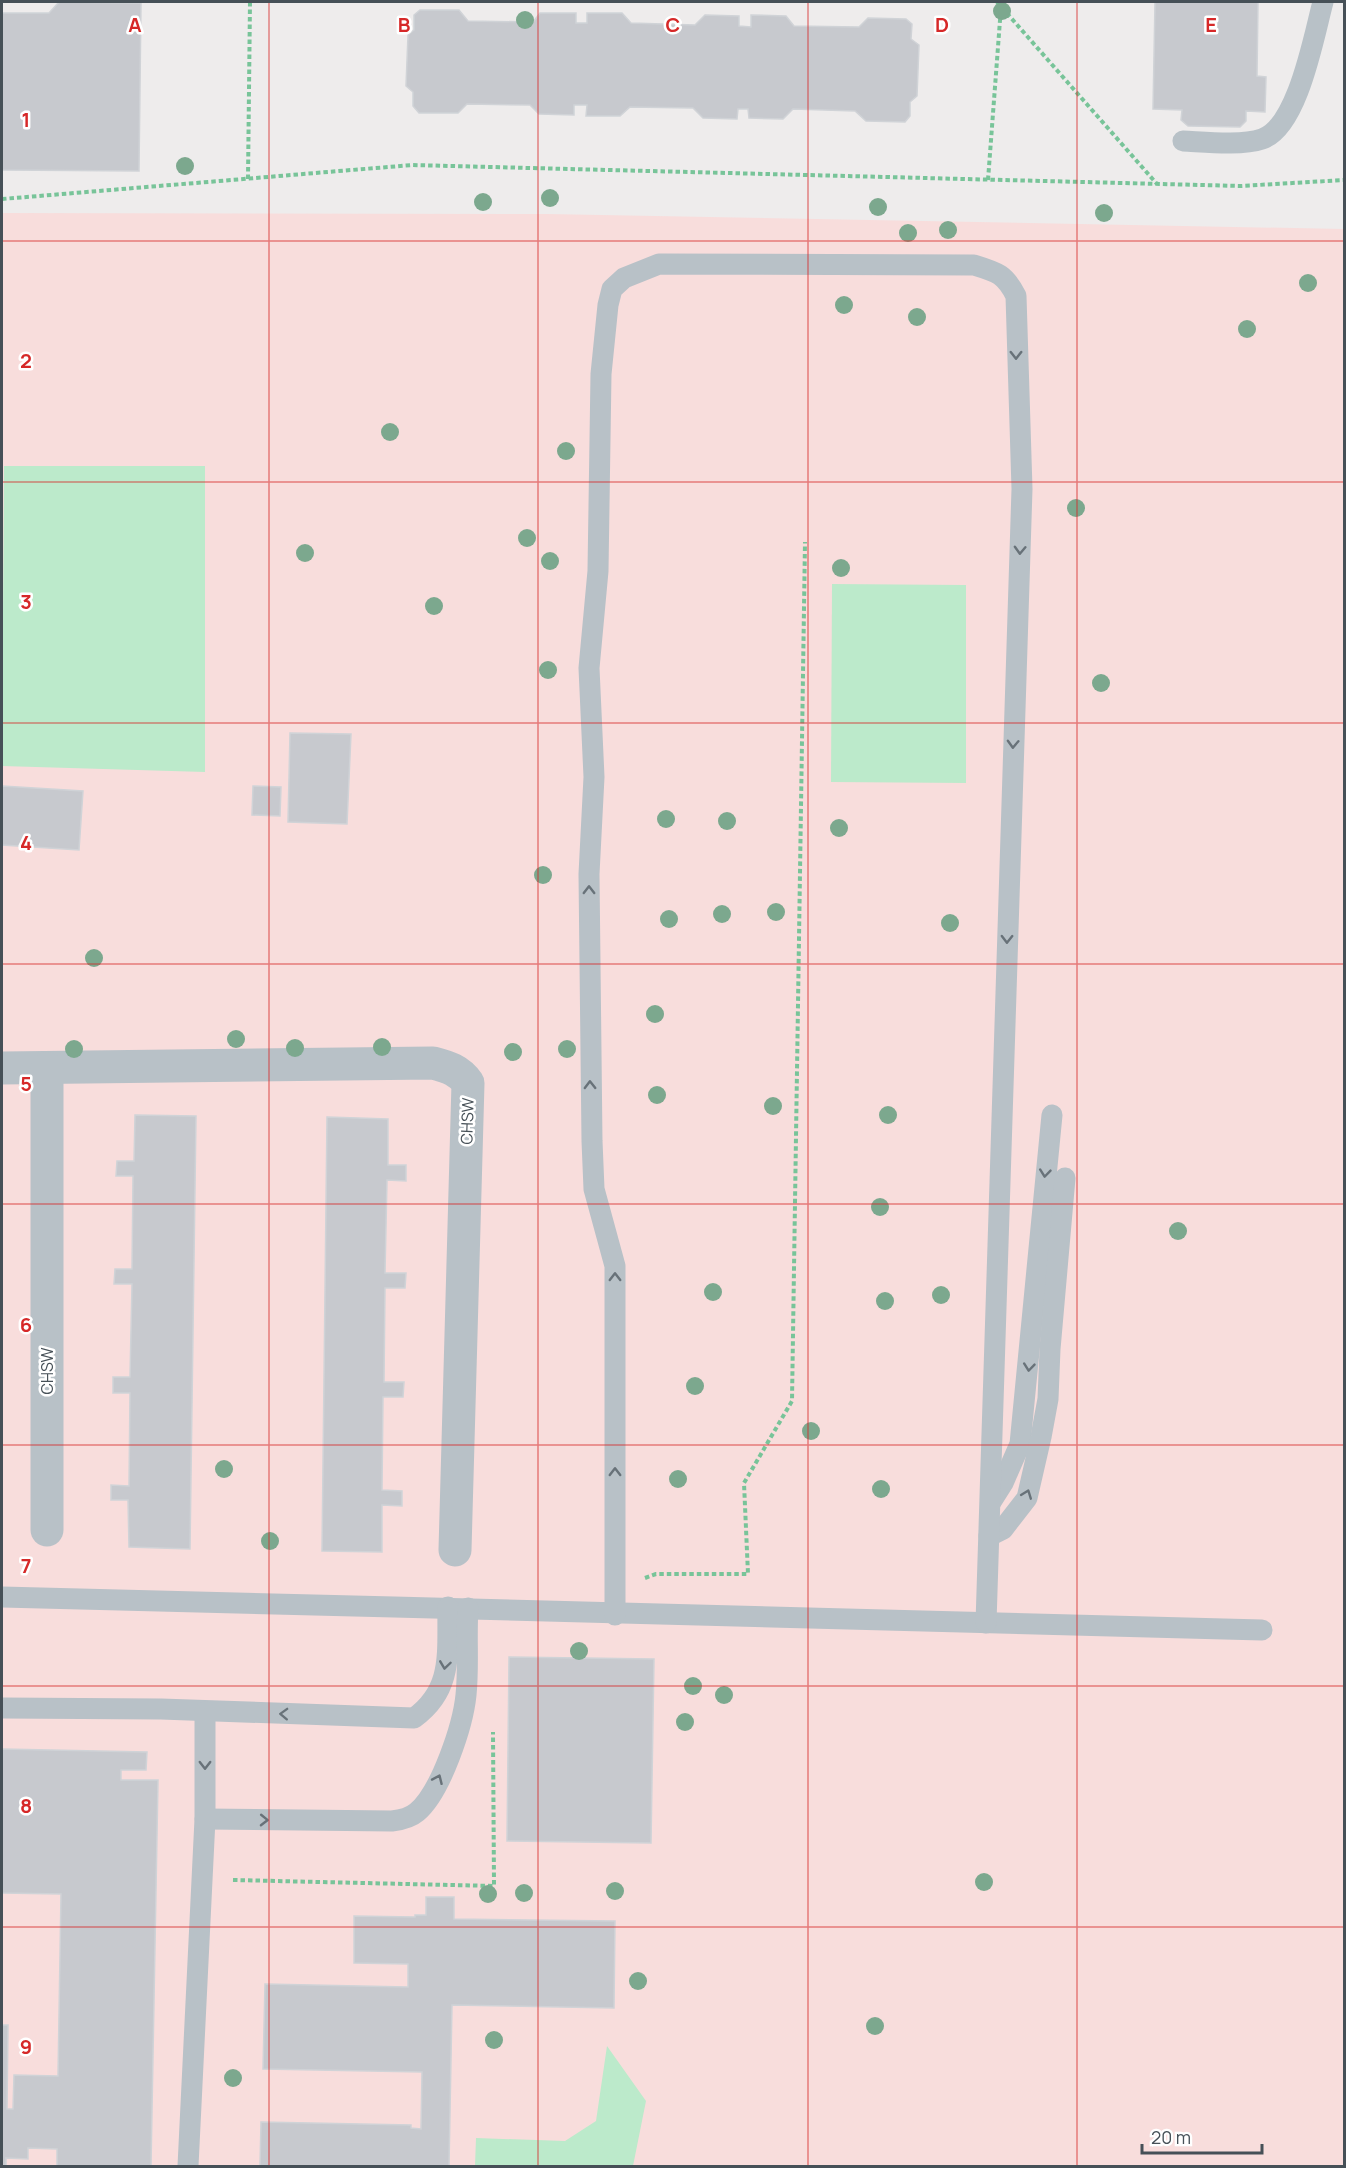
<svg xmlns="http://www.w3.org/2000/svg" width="1346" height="2168" font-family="Manrope,sans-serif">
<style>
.medical{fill:#f8dddc}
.green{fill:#bceacb}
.building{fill:#c7c9ce;stroke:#d0d3d7;stroke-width:1.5}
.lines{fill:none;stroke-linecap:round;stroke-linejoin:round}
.path{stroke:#78c499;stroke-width:4;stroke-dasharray:4.5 3;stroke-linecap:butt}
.lane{stroke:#b8c1c7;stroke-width:21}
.street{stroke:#b8c1c7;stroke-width:33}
.tree{fill:#7ca88e}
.oneway{stroke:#687279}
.grid{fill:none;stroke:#d62828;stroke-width:1.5;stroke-opacity:0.55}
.labels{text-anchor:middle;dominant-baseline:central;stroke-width:5;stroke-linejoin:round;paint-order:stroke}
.street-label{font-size:16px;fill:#465057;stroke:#fff}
.grid-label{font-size:20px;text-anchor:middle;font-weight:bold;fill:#d62828;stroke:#fff;stroke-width:5;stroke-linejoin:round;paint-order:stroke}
</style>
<rect width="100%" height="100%" fill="#eeecec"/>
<path class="medical" d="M 2,213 L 547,214 L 1344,229 L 1344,2166 L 2,2166 Z"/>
<g class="green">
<path d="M 4,466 L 205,466 L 205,772 L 2,766 Z"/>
<path d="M 832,584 L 966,585 L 966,783 L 831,782 Z"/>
<path d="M 607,2046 L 646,2101 L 633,2166 L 475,2166 L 476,2138 L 565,2141 L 596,2121 Z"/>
</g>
<g class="building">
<path d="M 59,2 L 141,3 L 139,171 L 2,170 L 2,13 L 49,13 Z"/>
<path d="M 1155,2 L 1258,2 L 1257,76 L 1266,77 L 1265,112 L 1246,111 L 1246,121 L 1240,127 L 1188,126 L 1181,120 L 1182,110 L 1153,109 Z"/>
<path d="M 420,10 L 459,10 L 468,21 L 533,22 L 540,13 L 576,13 L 576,23 L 587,23 L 587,13 L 622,13 L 631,23 L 695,25 L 705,15 L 739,16 L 739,26 L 751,27 L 751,15 L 786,16 L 794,26 L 859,27 L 868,18 L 906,19 L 912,24 L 911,39 L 919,45 L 917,96 L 910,102 L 910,116 L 905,122 L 866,121 L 855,111 L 793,109 L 783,119 L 749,118 L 748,109 L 738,109 L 737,119 L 703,118 L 693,108 L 630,107 L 620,116 L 586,116 L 587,105 L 574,105 L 574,115 L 539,114 L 530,105 L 467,104 L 458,113 L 419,113 L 413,106 L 413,92 L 406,86 L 408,35 L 414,30 L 414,15 Z"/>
<path d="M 290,733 L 351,734 L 347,824 L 288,822 Z"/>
<path d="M 2,786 L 83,791 L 79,850 L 2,845 Z"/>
<path d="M 253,786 L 281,787 L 280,816 L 252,815 Z"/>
<path d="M 135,1115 L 196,1116 L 190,1549 L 129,1547 L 128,1500 L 111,1500 L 111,1485 L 129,1486 L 130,1393 L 113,1393 L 113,1377 L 130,1377 L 132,1284 L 114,1284 L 115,1269 L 132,1269 L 133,1176 L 116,1176 L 117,1161 L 134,1161 Z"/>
<path d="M 327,1117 L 388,1119 L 388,1165 L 406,1165 L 406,1181 L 387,1180 L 385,1273 L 406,1273 L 405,1288 L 385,1288 L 384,1382 L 404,1382 L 403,1397 L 383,1397 L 382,1490 L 402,1491 L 402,1506 L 382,1505 L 382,1552 L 322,1551 Z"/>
<path d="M 509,1657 L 654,1659 L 651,1843 L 507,1841 Z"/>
<path d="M 2,1749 L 147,1752 L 146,1770 L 121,1770 L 121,1780 L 158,1780 L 151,2166 L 57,2166 L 57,2149 L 28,2148 L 28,2159 L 6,2158 L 6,2166 L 2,2166 L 2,2025 L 8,2025 L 7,2109 L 13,2109 L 14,2075 L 58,2076 L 61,1894 L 2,1893 Z"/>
<path d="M 426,1897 L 454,1897 L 454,1919 L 615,1921 L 614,2008 L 452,2005 L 449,2166 L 260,2166 L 261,2122 L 411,2125 L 411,2128 L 421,2129 L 422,2072 L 263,2069 L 265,1984 L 408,1987 L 408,1964 L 354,1963 L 354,1916 L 415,1917 L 415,1915 L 426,1915 Z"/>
</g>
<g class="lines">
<g class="path">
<path d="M 997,2 L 1157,184"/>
<path d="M 248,179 L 250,2"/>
<path d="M 988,180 L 1001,7"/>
<path d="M 2,199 L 412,165 L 1241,186 L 1344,180"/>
<path d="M 645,1578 L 656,1574 L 748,1574 L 744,1483 L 792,1401 L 805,542"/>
<path d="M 233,1880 L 494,1886 L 493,1732"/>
</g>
<g class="lane">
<path d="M 1183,141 C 1205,142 1241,146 1262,139 C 1298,127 1314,35 1323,2"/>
<path d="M 991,1502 L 1003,1483 L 1020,1444 L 1052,1115"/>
<path d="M 989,1536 L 1003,1529 L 1027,1498 L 1041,1437 L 1048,1399 L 1050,1349 L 1065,1178"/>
<path d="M 2,1597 C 422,1606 841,1622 1262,1630"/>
<path d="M 615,1615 L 615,1266 L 594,1189 L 592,1141 L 589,874 L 594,777 L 589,668 L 598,571 L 601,374 L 608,305 L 612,289 L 624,278 L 659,264 L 974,265 C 997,272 1005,274 1016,296 L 1022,489 L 986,1623"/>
<path d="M 2,1708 L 161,1709 L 414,1718 C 454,1689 447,1652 448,1607"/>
<path d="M 205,1819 L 392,1821 C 401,1820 410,1818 417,1812 C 441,1792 463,1725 466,1695 C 469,1666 466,1636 468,1608"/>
<path d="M 188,2166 L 205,1819 L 205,1712"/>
</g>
<g class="street">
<path d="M 2,1068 L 433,1063 C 448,1067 459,1070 468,1083 L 455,1550"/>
<path d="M 47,1069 L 47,1530"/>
</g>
</g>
<g class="tree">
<circle cx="1002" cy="11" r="9"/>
<circle cx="525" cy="20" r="9"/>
<circle cx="185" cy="166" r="9"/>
<circle cx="550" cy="198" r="9"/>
<circle cx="483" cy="202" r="9"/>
<circle cx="878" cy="207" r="9"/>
<circle cx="1104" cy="213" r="9"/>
<circle cx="948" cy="230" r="9"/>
<circle cx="908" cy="233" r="9"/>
<circle cx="1308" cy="283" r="9"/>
<circle cx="844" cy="305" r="9"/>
<circle cx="917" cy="317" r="9"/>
<circle cx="1247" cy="329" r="9"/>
<circle cx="390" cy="432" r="9"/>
<circle cx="566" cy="451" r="9"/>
<circle cx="1076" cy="508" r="9"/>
<circle cx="527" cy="538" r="9"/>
<circle cx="305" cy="553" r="9"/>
<circle cx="550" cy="561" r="9"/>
<circle cx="841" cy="568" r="9"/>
<circle cx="434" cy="606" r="9"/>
<circle cx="548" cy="670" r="9"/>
<circle cx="1101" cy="683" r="9"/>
<circle cx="666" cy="819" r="9"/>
<circle cx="727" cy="821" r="9"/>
<circle cx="839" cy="828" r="9"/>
<circle cx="543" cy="875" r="9"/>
<circle cx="776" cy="912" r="9"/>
<circle cx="722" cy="914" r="9"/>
<circle cx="669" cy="919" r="9"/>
<circle cx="950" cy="923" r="9"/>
<circle cx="94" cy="958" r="9"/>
<circle cx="655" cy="1014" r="9"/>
<circle cx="236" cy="1039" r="9"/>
<circle cx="382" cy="1047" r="9"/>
<circle cx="295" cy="1048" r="9"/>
<circle cx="74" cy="1049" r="9"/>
<circle cx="567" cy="1049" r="9"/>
<circle cx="513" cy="1052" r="9"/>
<circle cx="657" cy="1095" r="9"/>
<circle cx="773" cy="1106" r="9"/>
<circle cx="888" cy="1115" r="9"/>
<circle cx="880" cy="1207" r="9"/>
<circle cx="1178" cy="1231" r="9"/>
<circle cx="713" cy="1292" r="9"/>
<circle cx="941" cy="1295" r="9"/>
<circle cx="885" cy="1301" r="9"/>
<circle cx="695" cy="1386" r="9"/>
<circle cx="811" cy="1431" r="9"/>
<circle cx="224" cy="1469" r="9"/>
<circle cx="678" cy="1479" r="9"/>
<circle cx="881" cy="1489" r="9"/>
<circle cx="270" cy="1541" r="9"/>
<circle cx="579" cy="1651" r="9"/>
<circle cx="693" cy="1686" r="9"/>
<circle cx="724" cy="1695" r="9"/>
<circle cx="685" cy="1722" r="9"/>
<circle cx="984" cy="1882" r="9"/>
<circle cx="615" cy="1891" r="9"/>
<circle cx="524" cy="1893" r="9"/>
<circle cx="488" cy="1894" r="9"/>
<circle cx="638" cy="1981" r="9"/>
<circle cx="875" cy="2026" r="9"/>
<circle cx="494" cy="2040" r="9"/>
<circle cx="233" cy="2078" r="9"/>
</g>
<defs><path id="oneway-chevron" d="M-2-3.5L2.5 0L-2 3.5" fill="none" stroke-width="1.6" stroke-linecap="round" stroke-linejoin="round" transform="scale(1.5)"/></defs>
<g class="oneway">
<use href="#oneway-chevron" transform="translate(1016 355) rotate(90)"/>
<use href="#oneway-chevron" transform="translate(1020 550) rotate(92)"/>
<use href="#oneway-chevron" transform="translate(1013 744) rotate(92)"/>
<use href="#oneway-chevron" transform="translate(589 890) rotate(-90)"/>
<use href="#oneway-chevron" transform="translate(1007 939) rotate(91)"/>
<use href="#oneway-chevron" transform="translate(590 1085) rotate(-91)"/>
<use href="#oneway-chevron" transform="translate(1045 1173) rotate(96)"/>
<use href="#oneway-chevron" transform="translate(615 1277) rotate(-90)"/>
<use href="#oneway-chevron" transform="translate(1029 1367) rotate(96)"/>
<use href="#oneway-chevron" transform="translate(615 1472) rotate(-90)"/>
<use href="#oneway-chevron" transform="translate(1027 1494) rotate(-69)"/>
<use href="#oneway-chevron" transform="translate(445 1665) rotate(98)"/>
<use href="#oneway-chevron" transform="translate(284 1714) rotate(-178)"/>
<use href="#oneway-chevron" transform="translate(205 1765) rotate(90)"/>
<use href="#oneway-chevron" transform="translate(438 1779) rotate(-66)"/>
<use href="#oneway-chevron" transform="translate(264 1820) rotate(1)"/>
</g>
<path class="grid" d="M 269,2 L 269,2166M 538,2 L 538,2166M 808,2 L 808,2166M 1077,2 L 1077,2166M 2,241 L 1344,241M 2,482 L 1344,482M 2,723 L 1344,723M 2,964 L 1344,964M 2,1204 L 1344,1204M 2,1445 L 1344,1445M 2,1686 L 1344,1686M 2,1927 L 1344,1927"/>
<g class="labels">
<g class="street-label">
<text transform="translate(467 1121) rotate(-88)">CHSW</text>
<text transform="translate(47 1371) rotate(-90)">CHSW</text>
</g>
</g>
<g class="grid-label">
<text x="135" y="32">A</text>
<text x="404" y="32">B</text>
<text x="673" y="32">C</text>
<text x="942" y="32">D</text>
<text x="1211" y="32">E</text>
<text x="26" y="127">1</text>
<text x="26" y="368">2</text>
<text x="26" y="609">3</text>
<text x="26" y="850">4</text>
<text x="26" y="1091">5</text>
<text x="26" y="1332">6</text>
<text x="26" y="1573">7</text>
<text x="26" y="1813">8</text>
<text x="26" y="2054">9</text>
</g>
<rect width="1346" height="2168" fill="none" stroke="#465057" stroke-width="6"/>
<path d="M1142 2144v9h120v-9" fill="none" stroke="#465057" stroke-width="3"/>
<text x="1151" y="2144" font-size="18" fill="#465057" stroke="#ffffff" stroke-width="4.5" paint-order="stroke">20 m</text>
</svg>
